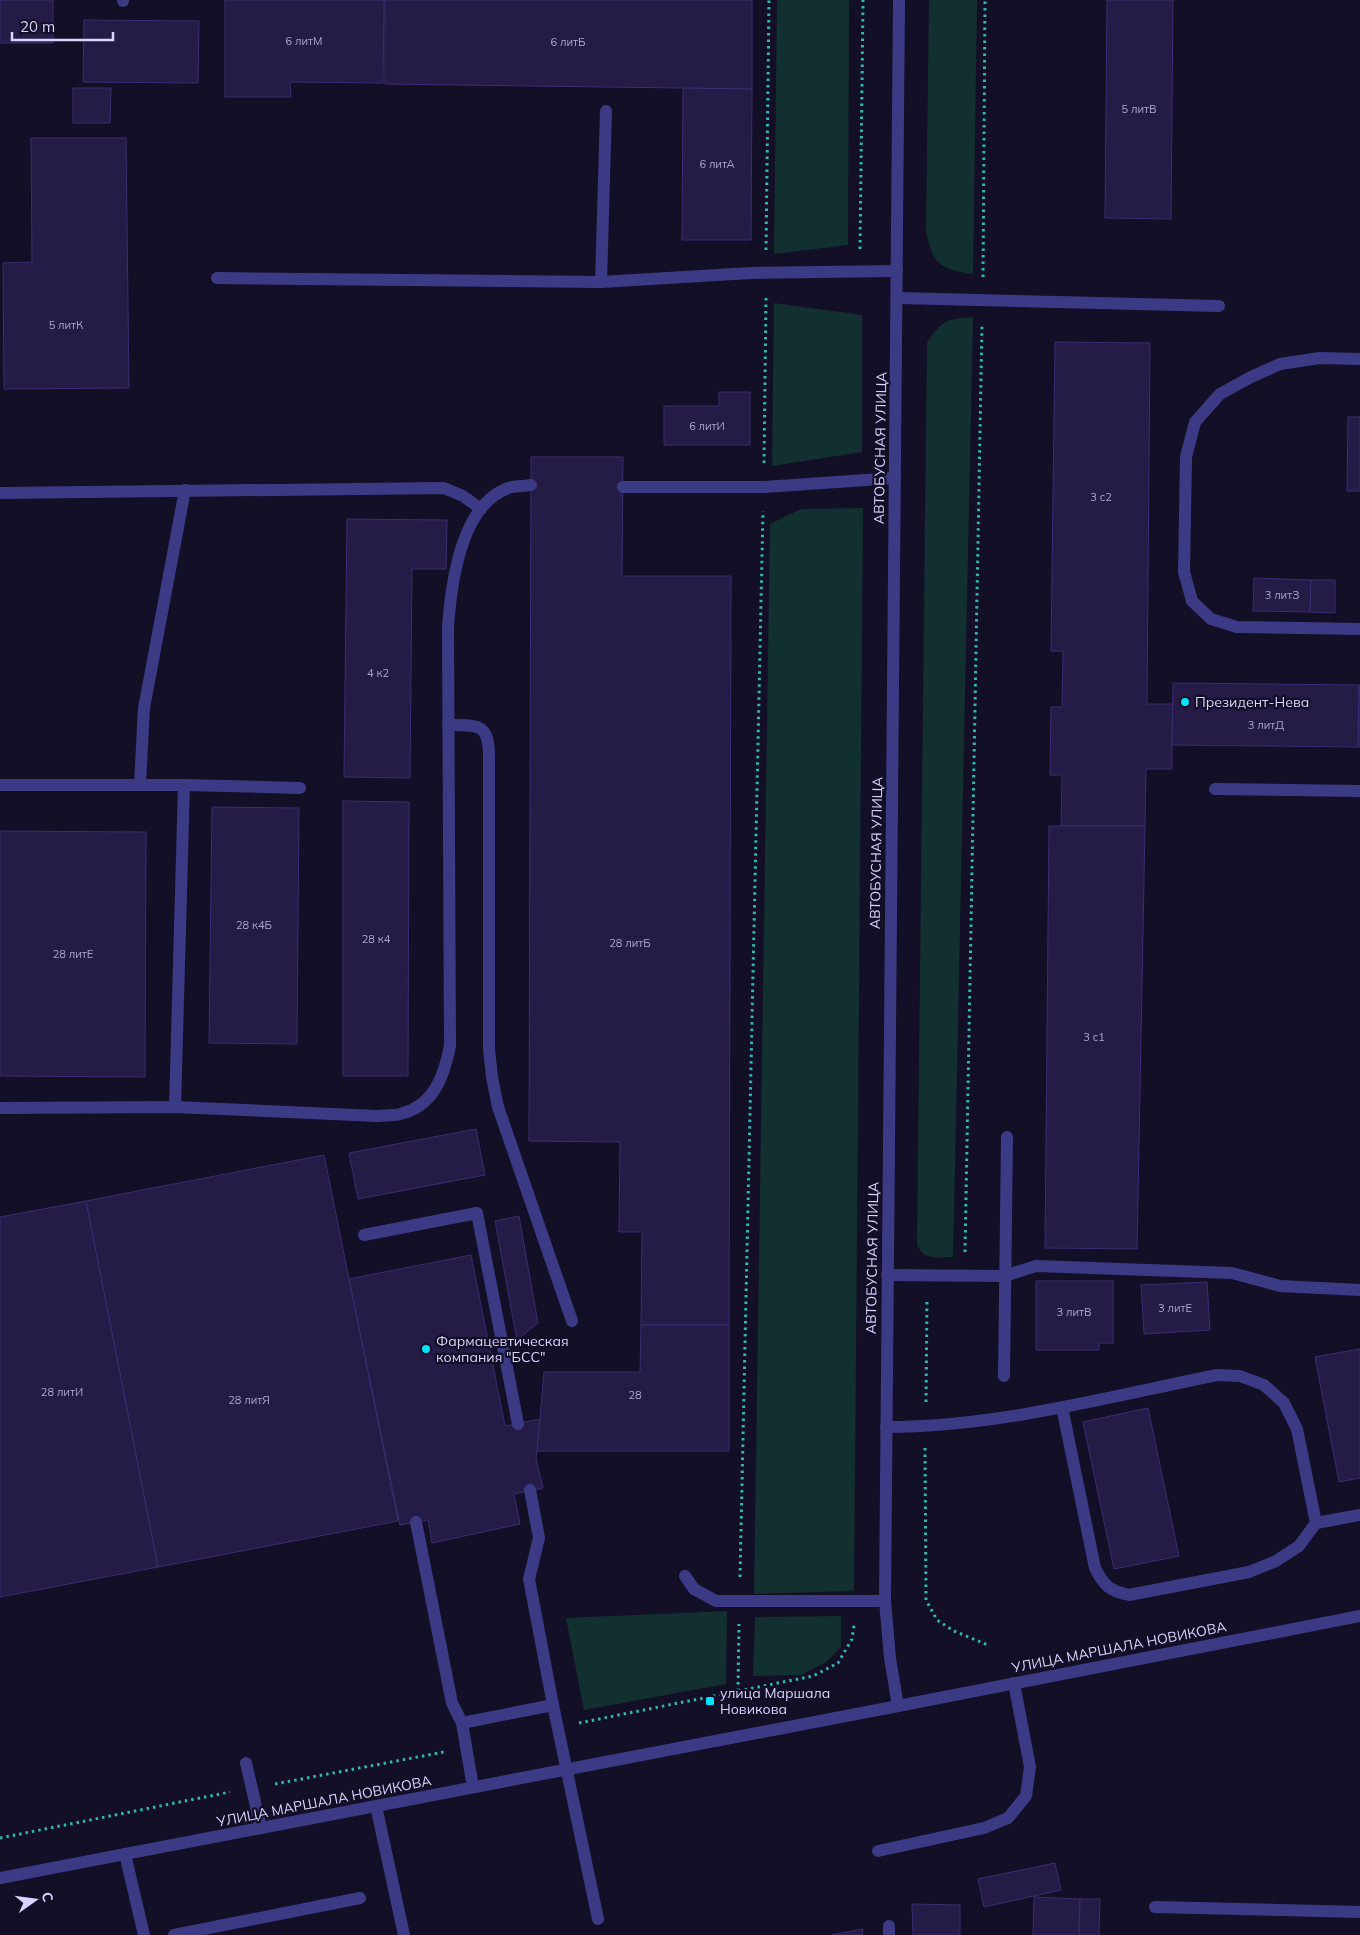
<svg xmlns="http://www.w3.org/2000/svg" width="1360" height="1935" font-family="Mulish,sans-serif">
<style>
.green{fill:#12302f}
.building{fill:#241b47;stroke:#3b2d73}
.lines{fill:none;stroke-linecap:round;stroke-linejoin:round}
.path{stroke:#2fb8b0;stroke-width:3;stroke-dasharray:2.5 4;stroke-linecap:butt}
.service{stroke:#3d3a85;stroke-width:12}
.minor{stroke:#3d3a85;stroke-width:12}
.tertiary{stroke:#3d3a85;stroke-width:12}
.poi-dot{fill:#00e5ff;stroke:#130f26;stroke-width:2}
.labels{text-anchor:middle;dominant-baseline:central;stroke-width:4.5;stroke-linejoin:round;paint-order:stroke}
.number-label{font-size:11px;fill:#aca6d1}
.street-label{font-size:14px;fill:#d9d4ff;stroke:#130f26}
.poi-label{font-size:14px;fill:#d9d4ff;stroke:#130f26;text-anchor:start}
</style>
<rect width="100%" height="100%" fill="#130f26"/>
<g class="green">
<path d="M 777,0 L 849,0 L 848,245 L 774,254 Z"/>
<path d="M 929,0 L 977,0 L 973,274 C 940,270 932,263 926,231 Z"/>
<path d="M 774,303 L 862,315 L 862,452 L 772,466 Z"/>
<path d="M 973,317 L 953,1257 C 936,1257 925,1261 917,1245 L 927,343 C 941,321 946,319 973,317 Z"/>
<path d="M 863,508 L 854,1591 L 754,1594 L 770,524 L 801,509 Z"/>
<path d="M 727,1611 L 726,1684 L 584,1710 L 566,1618 Z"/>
<path d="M 841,1616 L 841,1647 L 826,1662 L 801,1675 L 753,1676 L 755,1617 Z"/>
</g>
<g class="building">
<rect x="0" y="0" width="53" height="43"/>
<path d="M 225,0 L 384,0 L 383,83 L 290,82 L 291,97 L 225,97 Z"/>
<path d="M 385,0 L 752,0 L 752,89 L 385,84 Z"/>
<path d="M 1107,0 L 1173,0 L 1171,219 L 1105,218 Z"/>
<path d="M 84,20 L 199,21 L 198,83 L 83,82 Z"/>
<path d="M 73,88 L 111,88 L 110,123 L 73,123 Z"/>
<path d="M 683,88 L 752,89 L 751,240 L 682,240 Z"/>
<path d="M 31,138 L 126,138 L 129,388 L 4,389 L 3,263 L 32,262 Z"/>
<path d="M 1055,342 L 1150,343 L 1147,704 L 1173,704 L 1172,745 L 1172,769 L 1146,769 L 1145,826 L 1061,826 L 1062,775 L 1050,775 L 1051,707 L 1062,707 L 1063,651 L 1051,651 Z"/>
<path d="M 719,392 L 750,392 L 750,445 L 664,445 L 664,406 L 719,406 Z"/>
<path d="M 1348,417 L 1360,417 L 1360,491 L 1347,491 Z"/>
<path d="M 531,457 L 623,457 L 622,576 L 731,576 L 729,1325 L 641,1325 L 642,1232 L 619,1232 L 620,1142 L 529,1141 Z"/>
<path d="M 347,519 L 447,520 L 446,569 L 412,569 L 410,778 L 344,777 Z"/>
<path d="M 1254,578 L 1311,580 L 1310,612 L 1253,611 Z"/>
<path d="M 1311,580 L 1335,580 L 1335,613 L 1310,612 Z"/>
<path d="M 1173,683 L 1359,685 L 1358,747 L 1172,745 Z"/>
<path d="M 1359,685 L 1360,685 L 1360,747 L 1358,747 Z"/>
<path d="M 343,801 L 409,802 L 408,1076 L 343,1076 Z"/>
<path d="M 212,807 L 299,808 L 297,1044 L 209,1043 Z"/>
<path d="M 1049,826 L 1145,826 L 1137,1249 L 1045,1248 Z"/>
<path d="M 0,831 L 146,832 L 145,1077 L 0,1076 Z"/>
<path d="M 476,1129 L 485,1175 L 358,1199 L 349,1153 Z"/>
<path d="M 324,1155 L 398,1521 L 158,1567 L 86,1201 Z"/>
<path d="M 86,1201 L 158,1567 L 0,1597 L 0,1217 Z"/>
<path d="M 519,1216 L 538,1323 L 517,1340 L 495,1221 Z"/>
<path d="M 471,1255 L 505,1426 L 540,1419 L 536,1459 L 543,1488 L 514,1494 L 520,1524 L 432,1543 L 428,1520 L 400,1525 L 349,1279 Z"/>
<path d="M 1036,1281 L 1113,1281 L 1113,1343 L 1099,1343 L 1099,1350 L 1036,1350 Z"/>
<path d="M 1207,1282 L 1210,1330 L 1144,1334 L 1141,1285 Z"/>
<path d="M 641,1325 L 729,1325 L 729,1451 L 537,1451 L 544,1372 L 640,1372 Z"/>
<path d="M 1360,1349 L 1360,1478 L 1339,1482 L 1315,1357 Z"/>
<path d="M 1148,1408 L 1179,1556 L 1114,1569 L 1083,1422 Z"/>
<path d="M 1055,1863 L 1061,1890 L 984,1907 L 978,1879 Z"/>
<path d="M 1034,1897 L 1080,1899 L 1079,1935 L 1033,1935 Z"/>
<path d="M 1080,1899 L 1100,1899 L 1099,1935 L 1079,1935 Z"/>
<path d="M 912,1904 L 960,1905 L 960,1935 L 913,1935 Z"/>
<path d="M 863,1929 L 862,1935 L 831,1935 Z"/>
</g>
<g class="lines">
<g class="path">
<path d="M 860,249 L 863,0"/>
<path d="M 766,250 L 769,0"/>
<path d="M 983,277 L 985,0"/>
<path d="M 764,463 L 766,296"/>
<path d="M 965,1252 L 982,323"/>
<path d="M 926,1402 L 927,1298"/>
<path d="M 925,1448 L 926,1600 L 937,1620 L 954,1631 L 990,1646"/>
<path d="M 740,1577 L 763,511"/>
<path d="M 738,1691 L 739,1624"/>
<path d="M 579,1723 L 813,1676 L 838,1663 L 852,1639 L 854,1625"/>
<path d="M 275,1784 L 444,1752"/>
<path d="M 0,1838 L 230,1792"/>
</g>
<g class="service">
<path d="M 123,1 L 123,0"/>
<path d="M 217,278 L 601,282 L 750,273 L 897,271"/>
<path d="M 601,282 L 606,111"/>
<path d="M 897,298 L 1219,306"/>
<path d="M 1360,359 L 1320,358 L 1280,364 L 1251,377 L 1220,394 L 1195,422 L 1186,457 L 1184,572 L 1192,601 L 1211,619 L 1237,627 L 1360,629"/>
<path d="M 623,487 L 764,487 L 895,478"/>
<path d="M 0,493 L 444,488 L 463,496 L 481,509"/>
<path d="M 448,725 C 478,725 489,723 489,757 L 489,1049 L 492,1077 L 498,1107 L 572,1321"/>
<path d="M 0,785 L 184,785 L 175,1107"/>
<path d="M 140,785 L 144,708 L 185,490"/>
<path d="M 184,785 L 300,788"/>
<path d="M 1215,789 L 1360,791"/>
<path d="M 0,1108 L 175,1107 L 377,1116 C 384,1115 393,1116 400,1114 C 434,1106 444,1076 450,1046 L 448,627 C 451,584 461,501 512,487 C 518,486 525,486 531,485"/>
<path d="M 364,1235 L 477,1213 L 518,1424"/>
<path d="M 887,1275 L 1004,1276 L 1036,1266 L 1232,1273 L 1280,1286 L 1360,1290"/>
<path d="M 1004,1376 L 1007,1137"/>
<path d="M 886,1427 C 997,1427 1108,1397 1217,1375 L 1240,1376 L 1264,1385 L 1284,1403 L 1297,1429 L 1316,1523 L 1299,1546 L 1276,1561 L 1249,1572 L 1129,1595 C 1110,1591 1104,1586 1095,1568 L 1062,1407"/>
<path d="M 530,1490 L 539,1538 L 529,1579 L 553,1705 L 598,1919"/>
<path d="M 416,1522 L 452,1703 L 462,1723 L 473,1787"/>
<path d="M 1316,1523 L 1360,1515"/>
<path d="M 685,1576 L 694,1589 L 716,1601 L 885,1601"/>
<path d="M 462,1723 L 553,1705"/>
<path d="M 246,1763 L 261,1828"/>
<path d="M 376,1806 L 404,1935"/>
<path d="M 878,1851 L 984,1828 L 1008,1818 L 1026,1796 L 1030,1767 L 1014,1683"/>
<path d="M 125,1854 L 144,1935"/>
<path d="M 1155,1907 L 1360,1912"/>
<path d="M 174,1935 L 360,1898"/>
<path d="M 889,1935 L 889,1926"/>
</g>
<path class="minor" d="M 898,1706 L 1360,1616"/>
<path class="tertiary" d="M 0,1878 L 898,1706 L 890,1658 L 885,1601 L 899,0"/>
</g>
<g class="poi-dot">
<circle cx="1185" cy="702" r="5"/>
<circle cx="426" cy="1349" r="5"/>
<rect x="705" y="1696" width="10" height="10" rx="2.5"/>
</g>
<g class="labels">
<g class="number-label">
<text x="304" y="41">6 литМ</text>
<text x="568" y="42">6 литБ</text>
<text x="1139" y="109">5 литВ</text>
<text x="717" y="164">6 литА</text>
<text x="66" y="325">5 литК</text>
<text x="707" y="426">6 литИ</text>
<text x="1101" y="497">3 с2</text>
<text x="1282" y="595">3 литЗ</text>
<text x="378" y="673">4 к2</text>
<text x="1266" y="725">3 литД</text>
<text x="254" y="925">28 к4Б</text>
<text x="376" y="939">28 к4</text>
<text x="630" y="943">28 литБ</text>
<text x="73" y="954">28 литЕ</text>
<text x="1094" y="1037">3 с1</text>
<text x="1175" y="1308">3 литЕ</text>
<text x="1074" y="1312">3 литВ</text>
<text x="62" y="1392">28 литИ</text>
<text x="635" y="1395">28</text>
<text x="249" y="1400">28 литЯ</text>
</g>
<g class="street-label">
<text transform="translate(880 448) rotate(-89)">АВТОБУСНАЯ УЛИЦА</text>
<text transform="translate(876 853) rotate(-89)">АВТОБУСНАЯ УЛИЦА</text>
<text transform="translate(872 1258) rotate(-89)">АВТОБУСНАЯ УЛИЦА</text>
<text transform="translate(1119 1647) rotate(-11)">УЛИЦА МАРШАЛА НОВИКОВА</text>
<text transform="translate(324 1801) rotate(-11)">УЛИЦА МАРШАЛА НОВИКОВА</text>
</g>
<g class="poi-label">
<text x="1195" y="702">Президент-Нева</text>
<text x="436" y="1341">Фармацевтическая<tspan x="436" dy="16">компания "БСС"</tspan></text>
<text x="720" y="1693">улица Маршала<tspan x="720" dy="16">Новикова</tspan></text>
</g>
</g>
<g transform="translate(35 1900) rotate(76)" stroke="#130f26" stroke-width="4" paint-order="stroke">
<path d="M0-4L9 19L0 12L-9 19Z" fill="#d9d4ff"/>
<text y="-8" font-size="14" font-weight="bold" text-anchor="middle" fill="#d9d4ff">С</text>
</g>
<path d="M12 32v8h101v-8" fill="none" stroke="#d9d4ff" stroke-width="2.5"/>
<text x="20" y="32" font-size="15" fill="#d9d4ff" stroke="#130f26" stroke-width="4" paint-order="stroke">20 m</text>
</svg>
